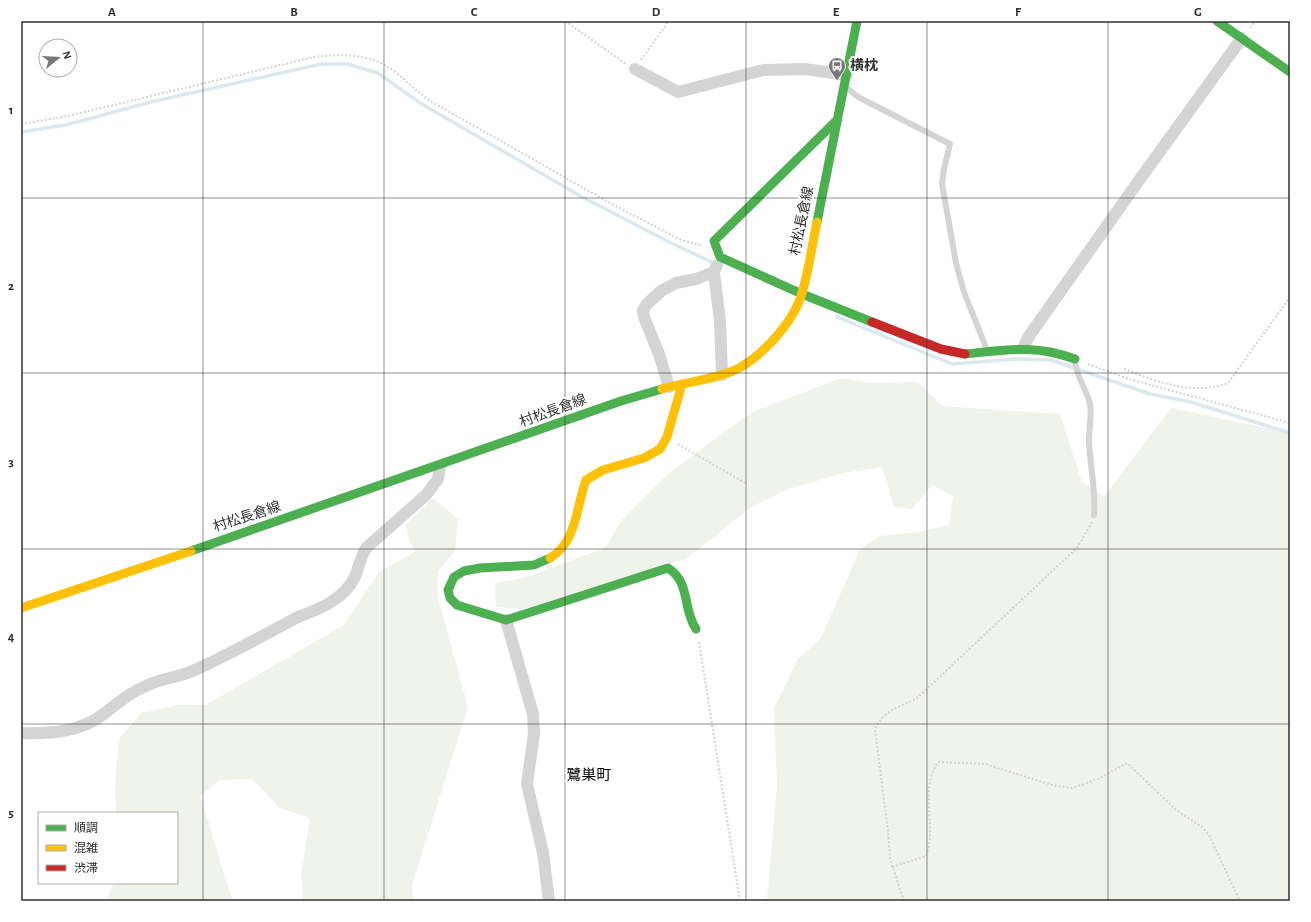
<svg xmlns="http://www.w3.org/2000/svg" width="1311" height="922" font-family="'Alegreya Sans','Noto Sans JP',sans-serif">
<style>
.green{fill:#f0f2ec}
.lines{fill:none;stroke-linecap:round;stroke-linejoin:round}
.stream{stroke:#dbe9ee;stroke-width:3.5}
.path{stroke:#d3d3d3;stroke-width:2;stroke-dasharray:2 2;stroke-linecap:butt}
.lane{stroke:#d4d4d4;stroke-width:6}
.street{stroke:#d4d4d4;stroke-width:12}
.fast{stroke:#4caf50;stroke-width:9}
.slow{stroke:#ffc107;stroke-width:9}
.jam{stroke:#c62828;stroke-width:9}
.grid{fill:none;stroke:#303030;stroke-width:1;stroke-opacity:0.55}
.labels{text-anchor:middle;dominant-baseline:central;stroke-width:4;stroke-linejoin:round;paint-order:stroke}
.poi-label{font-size:14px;font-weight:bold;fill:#303030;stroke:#fff;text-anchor:start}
.street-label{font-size:14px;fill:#303030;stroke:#fff}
.neighbourhood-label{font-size:15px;fill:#000;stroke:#fff}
.neatline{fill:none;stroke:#303030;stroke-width:1.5}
.grid-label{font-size:13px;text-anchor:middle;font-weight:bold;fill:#303030}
</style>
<rect width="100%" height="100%" fill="#fff"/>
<g class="green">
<path d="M 842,378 L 869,383 L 918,382 L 942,406 L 1060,414 L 1082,482 L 1104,497 L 1171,408 L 1290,433 L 1290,901 L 767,901 L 777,785 L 774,708 L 798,659 L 821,638 L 860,549 L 880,536 L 919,532 L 949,525 L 953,496 L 932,485 L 912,509 L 894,507 L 882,467 L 844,473 L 788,489 L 751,507 L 686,559 L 522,609 L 496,607 L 495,583 L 527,577 L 605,548 L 622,520 L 669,473 L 752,412 Z"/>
<path d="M 433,498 L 458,519 L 455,550 L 438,572 L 438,598 L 468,707 L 412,885 L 413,901 L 303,901 L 301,875 L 310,818 L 280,808 L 252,779 L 219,780 L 201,796 L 221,865 L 233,901 L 106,901 L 114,883 L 177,883 L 177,813 L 116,813 L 115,785 L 119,739 L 141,713 L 177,705 L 206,705 L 344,625 L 379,572 L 415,552 L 408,537 L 406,524 Z"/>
</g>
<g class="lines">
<g class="stream">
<path d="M 21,132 L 66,125 L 151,102 L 321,64 L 347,64 L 378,73 L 420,103 L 582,197 L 671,243 L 716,264"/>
<path d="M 837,317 L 952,364 L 1015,359 L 1051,360 L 1150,394 L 1191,402 L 1290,433"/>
</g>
<g class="path">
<path d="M 565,21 L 626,64"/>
<path d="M 1250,28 L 1255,21"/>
<path d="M 641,60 L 669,21"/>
<path d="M 21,124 L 68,116 L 314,57 C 342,54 371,53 394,71 C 407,81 418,93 432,102 L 610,203 L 679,239 L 702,246"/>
<path d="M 1088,364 L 1129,379 L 1290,423"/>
<path d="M 1124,369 C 1157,382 1195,396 1228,383 L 1290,297"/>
<path d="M 678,444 L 745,483"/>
<path d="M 699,642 L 740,901"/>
<path d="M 892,867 L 926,856 C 938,825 918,792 938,762 L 985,764 L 1052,785 L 1072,788 L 1098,779 L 1127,763 L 1175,809 L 1203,828 L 1209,835 L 1240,901"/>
<path d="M 904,901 L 890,859 L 888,831 L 875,729 C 883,711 900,706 916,699 L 1077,548 L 1092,522"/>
</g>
<g class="lane">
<path d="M 846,87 L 858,97 L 950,144 L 944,169 L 942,183 L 944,195 L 956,263 L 964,292 L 987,350"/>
<path d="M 1075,360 C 1077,380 1086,387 1090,404 C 1092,417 1089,428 1089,441 C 1090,466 1096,490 1094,515"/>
</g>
<g class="street">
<path d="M 635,69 L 678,92 L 763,70 L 805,69 L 847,75"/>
<path d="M 717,265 L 714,272 L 720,321 L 722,375"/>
<path d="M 1023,348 L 1029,336 L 1140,179 L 1242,38"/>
<path d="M 669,387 L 659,354 L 644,317 L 643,310 L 647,304 L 661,291 L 676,283 L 696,279 L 714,272"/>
<path d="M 506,620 L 533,714 L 534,734 L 527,784 L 543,853 L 549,901"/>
<path d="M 21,733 C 50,734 82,732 105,713 C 121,701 129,693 148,685 C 163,678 180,677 195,670 C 230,654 264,635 298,617 C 320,609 344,599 355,577 C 359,567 360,558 366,548 L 426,495 L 438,479 L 440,467"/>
</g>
<g class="fast">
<path d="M 1217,21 L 1290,72"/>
<path d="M 837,120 L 714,241 L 720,257 L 802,294 L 872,322"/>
<path d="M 817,222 L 857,21"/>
<path d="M 965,354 C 1006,350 1035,344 1075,359"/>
<path d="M 191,551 L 621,401 L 662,389"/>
<path d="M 550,558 L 534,565 L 480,568 L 464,571 L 454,577 L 448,590 L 450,598 L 457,605 L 506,620 L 668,568 C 691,583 682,608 696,629"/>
</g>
<g class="slow">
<path d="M 662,389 C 686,382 711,380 733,371 C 760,359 794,322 802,293 C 809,270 812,245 817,222"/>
<path d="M 550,558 C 577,542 576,507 586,480 L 603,470 L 644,458 L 660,449 L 667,437 L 682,384"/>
<path d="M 21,608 L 191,551"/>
</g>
<path class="jam" d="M 872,322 L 941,349 L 965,354"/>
</g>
<path class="grid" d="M 203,21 L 203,901M 384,21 L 384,901M 565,21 L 565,901M 746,21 L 746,901M 927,21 L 927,901M 1108,21 L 1108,901M 21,198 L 1290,198M 21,373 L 1290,373M 21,549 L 1290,549M 21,724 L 1290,724"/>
<defs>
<symbol id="bus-pin" viewBox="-11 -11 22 30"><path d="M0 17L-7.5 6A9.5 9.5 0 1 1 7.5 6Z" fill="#787878" stroke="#fff"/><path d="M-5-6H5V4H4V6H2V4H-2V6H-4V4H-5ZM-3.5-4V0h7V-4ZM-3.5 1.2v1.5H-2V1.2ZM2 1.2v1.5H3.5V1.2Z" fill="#fff"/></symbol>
</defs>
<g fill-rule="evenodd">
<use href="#bus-pin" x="827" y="56" width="20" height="27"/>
</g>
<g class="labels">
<g class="poi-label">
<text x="850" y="66">横枕</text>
</g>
<g class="street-label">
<text transform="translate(802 221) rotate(-78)">村松長倉線</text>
<text transform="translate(553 411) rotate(-20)">村松長倉線</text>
<text transform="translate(247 517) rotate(-18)">村松長倉線</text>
</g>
<g class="neighbourhood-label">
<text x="589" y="775">鷺巣町</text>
</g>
</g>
<rect width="1311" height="922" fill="none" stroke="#ffffff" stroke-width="44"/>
<rect x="38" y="812" width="140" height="72" fill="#ffffff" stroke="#acacac"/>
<rect x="46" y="825" width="20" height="6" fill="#4caf50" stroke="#acacac"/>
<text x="74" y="832" font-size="12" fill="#303030">順調</text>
<rect x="46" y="845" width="20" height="6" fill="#ffc107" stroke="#acacac"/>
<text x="74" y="852" font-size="12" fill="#303030">混雑</text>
<rect x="46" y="865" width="20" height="6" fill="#c62828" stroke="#acacac"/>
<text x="74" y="872" font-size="12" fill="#303030">渋滞</text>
<g transform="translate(58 58) rotate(72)"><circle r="19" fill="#ffffff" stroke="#acacac"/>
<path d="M0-3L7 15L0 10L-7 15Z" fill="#787878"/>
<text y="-6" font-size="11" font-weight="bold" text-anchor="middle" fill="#303030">N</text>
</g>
<rect x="22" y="22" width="1267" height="878" class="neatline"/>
<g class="grid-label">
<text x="112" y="16">A</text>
<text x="294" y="16">B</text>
<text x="474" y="16">C</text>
<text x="656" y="16">D</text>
<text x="836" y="16">E</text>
<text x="1018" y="16">F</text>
<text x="1198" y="16">G</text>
<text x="11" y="114">1</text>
<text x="11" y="290">2</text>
<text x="11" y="466">3</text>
<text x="11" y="641">4</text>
<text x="11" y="817">5</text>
</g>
</svg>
